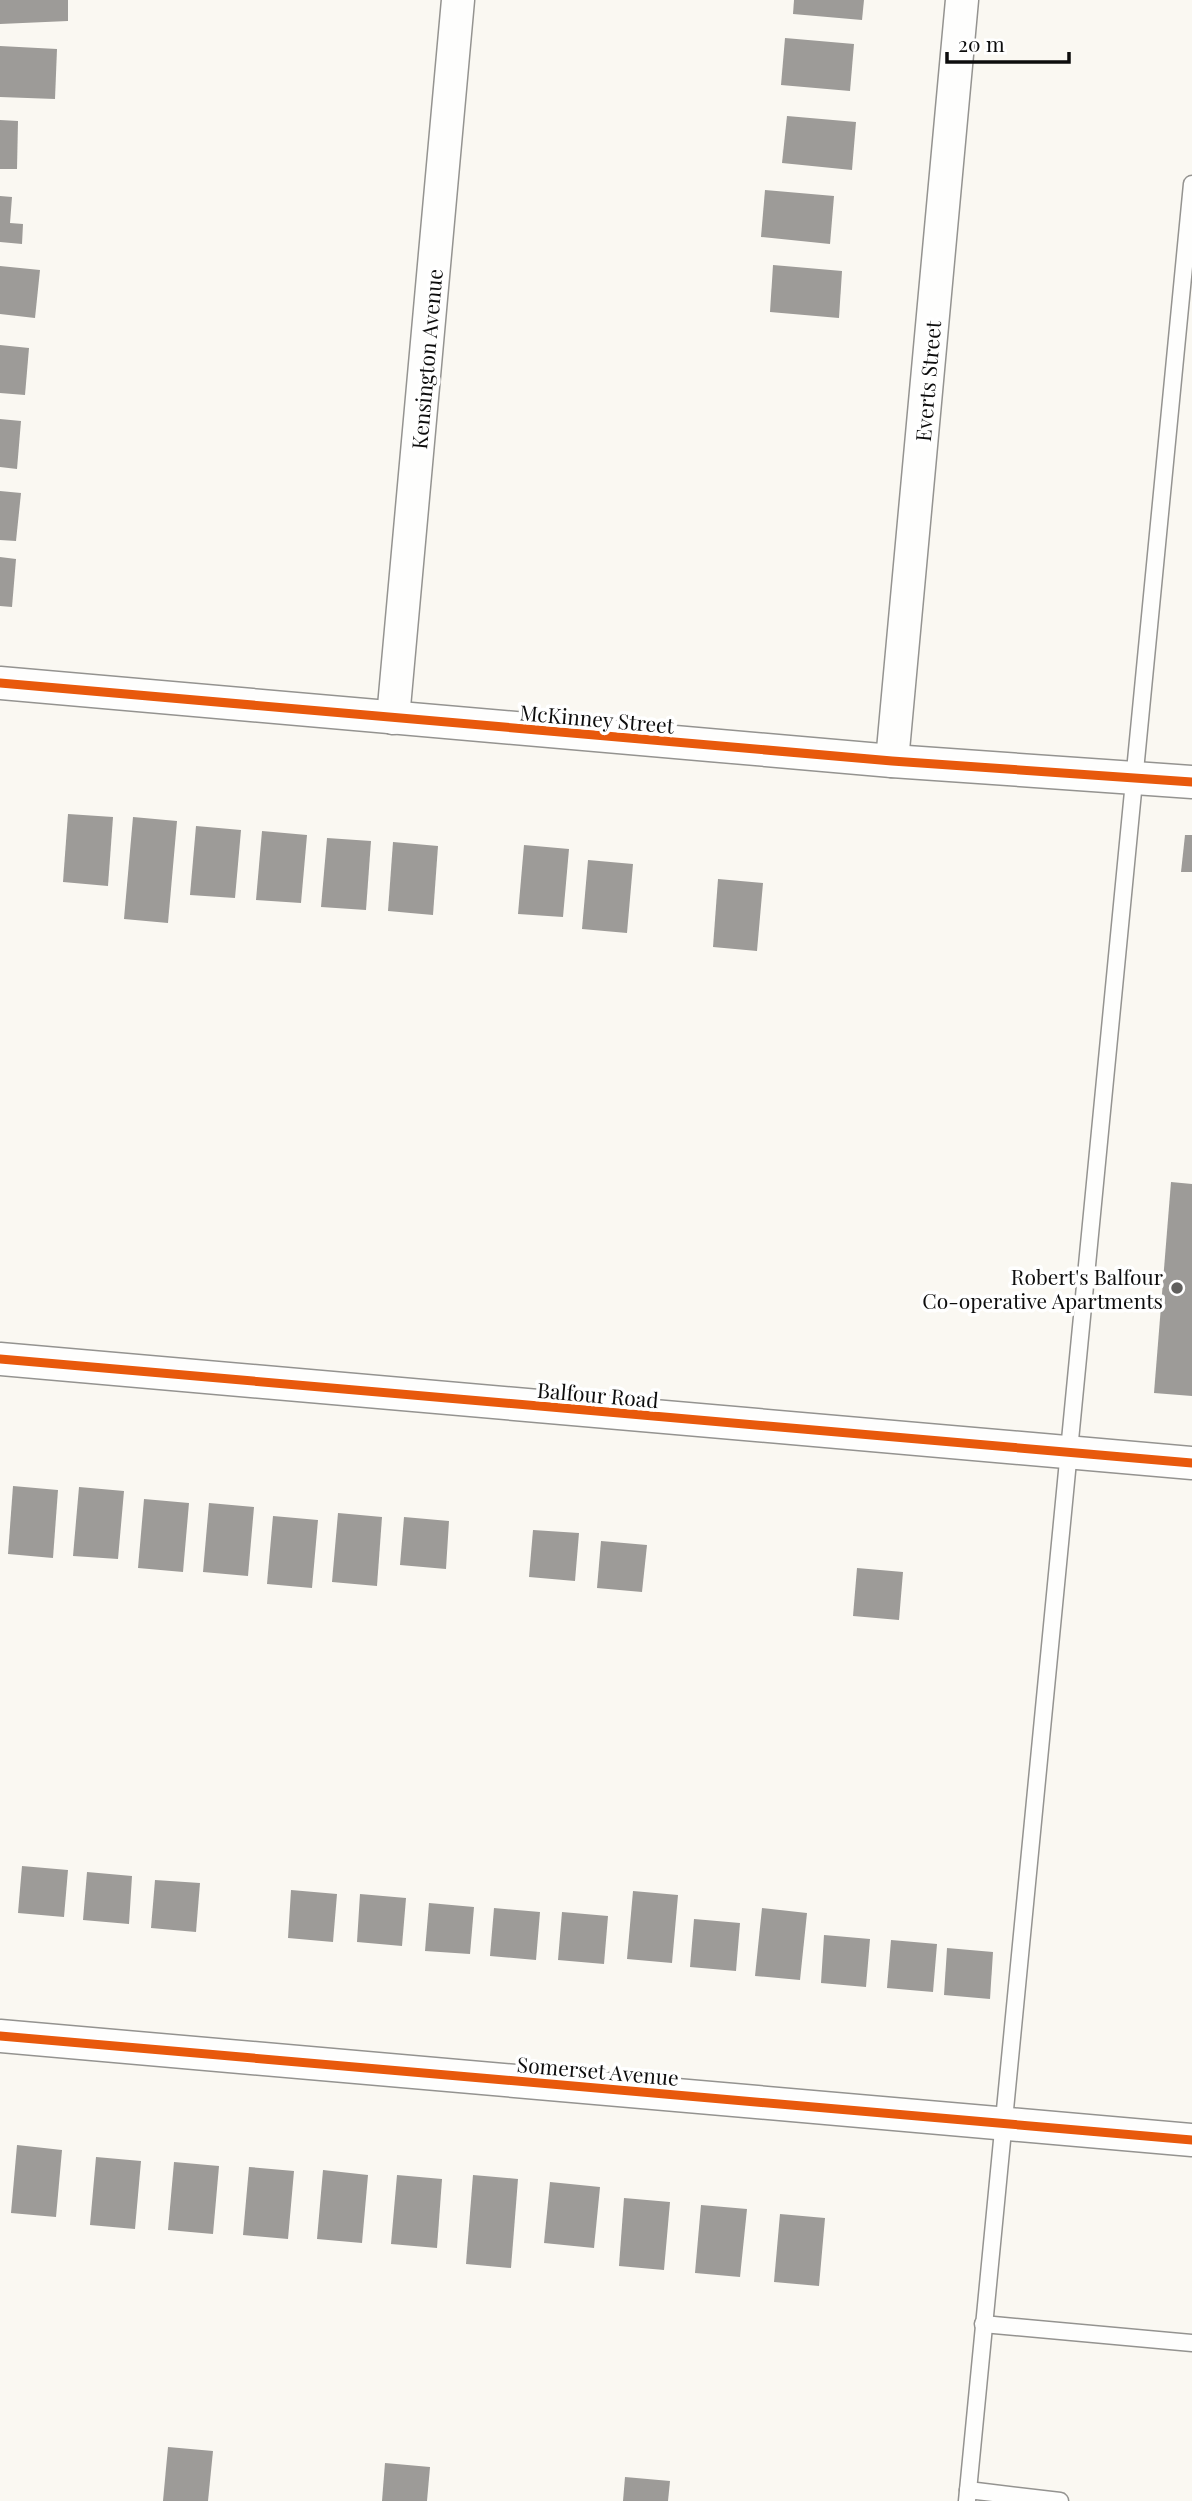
<svg xmlns="http://www.w3.org/2000/svg" width="1192" height="2501" font-family="'Playfair Display',serif">
<style>
.building{fill:#9d9b98}
.lines{fill:none;stroke-linecap:round;stroke-linejoin:round}
.service-casing{stroke:#949390;stroke-width:19}
.minor-casing{stroke:#949390;stroke-width:35}
.service{stroke:#fefefd;stroke-width:16}
.minor{stroke:#fefefd;stroke-width:32}
.cycleway-casing{stroke:#fff;stroke-width:13}
.cycleway{stroke:#e8590c;stroke-width:9}
.poi-dot{fill:#605f5d;stroke:#fff;stroke-width:2.5}
.labels{text-anchor:middle;dominant-baseline:central;stroke-width:7;stroke-linejoin:round;paint-order:stroke}
.street-label{font-size:21px;fill:#0d0d0d;stroke:#fff}
.poi-label{font-size:21px;fill:#0d0d0d;stroke:#fff;text-anchor:end}
</style>
<rect width="100%" height="100%" fill="#faf8f2"/>
<g class="building">
<path d="M 0,0 L 68,0 L 68,21 L 0,24 Z"/>
<path d="M 794,0 L 864,0 L 862,20 L 793,14 Z"/>
<path d="M 785,38 L 854,44 L 850,91 L 781,85 Z"/>
<path d="M 0,46 L 57,49 L 55,99 L 0,97 Z"/>
<path d="M 787,116 L 856,122 L 852,170 L 782,163 Z"/>
<path d="M 0,120 L 18,121 L 17,169 L 0,169 Z"/>
<path d="M 765,190 L 834,196 L 830,244 L 761,237 Z"/>
<path d="M 0,196 L 12,197 L 10,223 L 23,224 L 22,244 L 0,242 Z"/>
<path d="M 773,265 L 842,271 L 839,318 L 770,312 Z"/>
<path d="M 0,266 L 40,270 L 35,318 L 0,314 Z"/>
<path d="M 0,345 L 29,348 L 25,395 L 0,393 Z"/>
<path d="M 0,419 L 21,421 L 17,469 L 0,467 Z"/>
<path d="M 0,491 L 21,493 L 16,541 L 0,540 Z"/>
<path d="M 0,557 L 16,559 L 12,607 L 0,606 Z"/>
<path d="M 68,814 L 113,817 L 108,886 L 63,882 Z"/>
<path d="M 133,817 L 177,821 L 168,923 L 124,919 Z"/>
<path d="M 196,826 L 241,830 L 235,898 L 190,895 Z"/>
<path d="M 262,831 L 307,835 L 301,903 L 256,900 Z"/>
<path d="M 1185,835 L 1192,835 L 1192,872 L 1181,872 Z"/>
<path d="M 327,838 L 371,841 L 366,910 L 321,907 Z"/>
<path d="M 393,842 L 438,846 L 433,915 L 388,911 Z"/>
<path d="M 524,845 L 569,849 L 563,917 L 518,914 Z"/>
<path d="M 588,860 L 633,864 L 627,933 L 582,929 Z"/>
<path d="M 718,879 L 763,883 L 757,951 L 713,947 Z"/>
<path d="M 1171,1182 L 1192,1184 L 1192,1396 L 1154,1393 Z"/>
<path d="M 13,1486 L 58,1490 L 53,1558 L 8,1554 Z"/>
<path d="M 79,1487 L 124,1491 L 118,1559 L 73,1556 Z"/>
<path d="M 144,1499 L 189,1503 L 183,1572 L 138,1568 Z"/>
<path d="M 209,1503 L 254,1507 L 248,1576 L 203,1572 Z"/>
<path d="M 338,1513 L 382,1517 L 377,1586 L 332,1582 Z"/>
<path d="M 273,1516 L 318,1520 L 312,1588 L 267,1584 Z"/>
<path d="M 404,1517 L 449,1521 L 446,1569 L 400,1565 Z"/>
<path d="M 533,1530 L 579,1533 L 575,1581 L 529,1577 Z"/>
<path d="M 601,1541 L 647,1545 L 642,1592 L 597,1588 Z"/>
<path d="M 857,1568 L 903,1572 L 899,1620 L 853,1616 Z"/>
<path d="M 22,1866 L 68,1870 L 64,1917 L 18,1913 Z"/>
<path d="M 87,1872 L 132,1876 L 129,1924 L 83,1920 Z"/>
<path d="M 155,1880 L 200,1883 L 196,1932 L 151,1928 Z"/>
<path d="M 291,1890 L 337,1894 L 333,1942 L 288,1938 Z"/>
<path d="M 633,1891 L 678,1895 L 672,1963 L 627,1959 Z"/>
<path d="M 360,1894 L 406,1898 L 402,1946 L 357,1942 Z"/>
<path d="M 429,1903 L 474,1907 L 470,1954 L 425,1951 Z"/>
<path d="M 494,1908 L 540,1912 L 536,1960 L 490,1956 Z"/>
<path d="M 762,1908 L 807,1913 L 800,1980 L 755,1976 Z"/>
<path d="M 562,1912 L 608,1916 L 604,1964 L 558,1960 Z"/>
<path d="M 694,1919 L 740,1923 L 736,1971 L 690,1967 Z"/>
<path d="M 824,1935 L 870,1939 L 866,1987 L 821,1983 Z"/>
<path d="M 891,1940 L 937,1944 L 933,1992 L 887,1988 Z"/>
<path d="M 947,1948 L 993,1952 L 990,1999 L 944,1995 Z"/>
<path d="M 17,2145 L 62,2150 L 56,2217 L 11,2213 Z"/>
<path d="M 96,2157 L 141,2161 L 135,2229 L 90,2225 Z"/>
<path d="M 174,2162 L 219,2166 L 213,2234 L 168,2230 Z"/>
<path d="M 249,2167 L 294,2171 L 288,2239 L 243,2235 Z"/>
<path d="M 323,2170 L 368,2175 L 362,2243 L 317,2239 Z"/>
<path d="M 397,2175 L 442,2179 L 437,2248 L 391,2244 Z"/>
<path d="M 473,2175 L 518,2179 L 511,2268 L 466,2264 Z"/>
<path d="M 550,2182 L 600,2187 L 594,2248 L 544,2243 Z"/>
<path d="M 624,2198 L 670,2202 L 664,2270 L 619,2266 Z"/>
<path d="M 701,2205 L 747,2209 L 740,2277 L 695,2273 Z"/>
<path d="M 780,2214 L 825,2218 L 819,2286 L 774,2282 Z"/>
<path d="M 168,2447 L 213,2451 L 208,2501 L 163,2501 Z"/>
<path d="M 385,2463 L 430,2467 L 427,2501 L 382,2501 Z"/>
<path d="M 625,2477 L 670,2481 L 668,2501 L 623,2501 Z"/>
</g>
<g class="lines">
<defs>
<g id="service">
<path d="M 983,2324 L 1192,2343"/>
<path d="M 968,2490 L 1060,2501"/>
<path d="M 967,2501 C 1039,1728 1120,957 1192,184"/>
</g>
<g id="minor">
<path d="M 0,683 L 892,761 L 1192,782"/>
<path d="M 393,718 L 458,0"/>
<path d="M 892,761 L 962,0"/>
<path d="M 0,1359 L 1192,1463"/>
<path d="M 0,2036 L 1192,2140"/>
</g>
</defs>
<use href="#service" class="service-casing"/>
<use href="#minor" class="minor-casing"/>
<use href="#service" class="service"/>
<use href="#minor" class="minor"/>
<defs>
<g id="cycleway">
<path d="M 0,683 L 892,761 L 1192,782"/>
<path d="M 0,1359 L 1192,1463"/>
<path d="M 0,2036 L 1192,2140"/>
</g>
</defs>
<use href="#cycleway" class="cycleway-casing"/>
<use href="#cycleway" class="cycleway"/>
</g>
<circle class="poi-dot" cx="1177" cy="1288" r="7"/>
<g class="labels">
<g class="street-label">
<text transform="translate(426 359) rotate(-85)">Kensington Avenue</text>
<text transform="translate(927 381) rotate(-85)">Everts Street</text>
<text transform="translate(597 718) rotate(5)">McKinney Street</text>
<text transform="translate(598 1394) rotate(5)">Balfour Road</text>
<text transform="translate(598 2070) rotate(5)">Somerset Avenue</text>
</g>
<g class="poi-label">
<text x="1163" y="1276">Robert's Balfour<tspan x="1163" dy="24">Co-operative Apartments</tspan></text>
</g>
</g>
<path d="M947 52v10h122v-10" fill="none" stroke="#0d0d0d" stroke-width="3.5"/>
<text x="958" y="52" font-size="21" fill="#0d0d0d" stroke="#ffffff" stroke-width="5" paint-order="stroke">20 m</text>
</svg>
